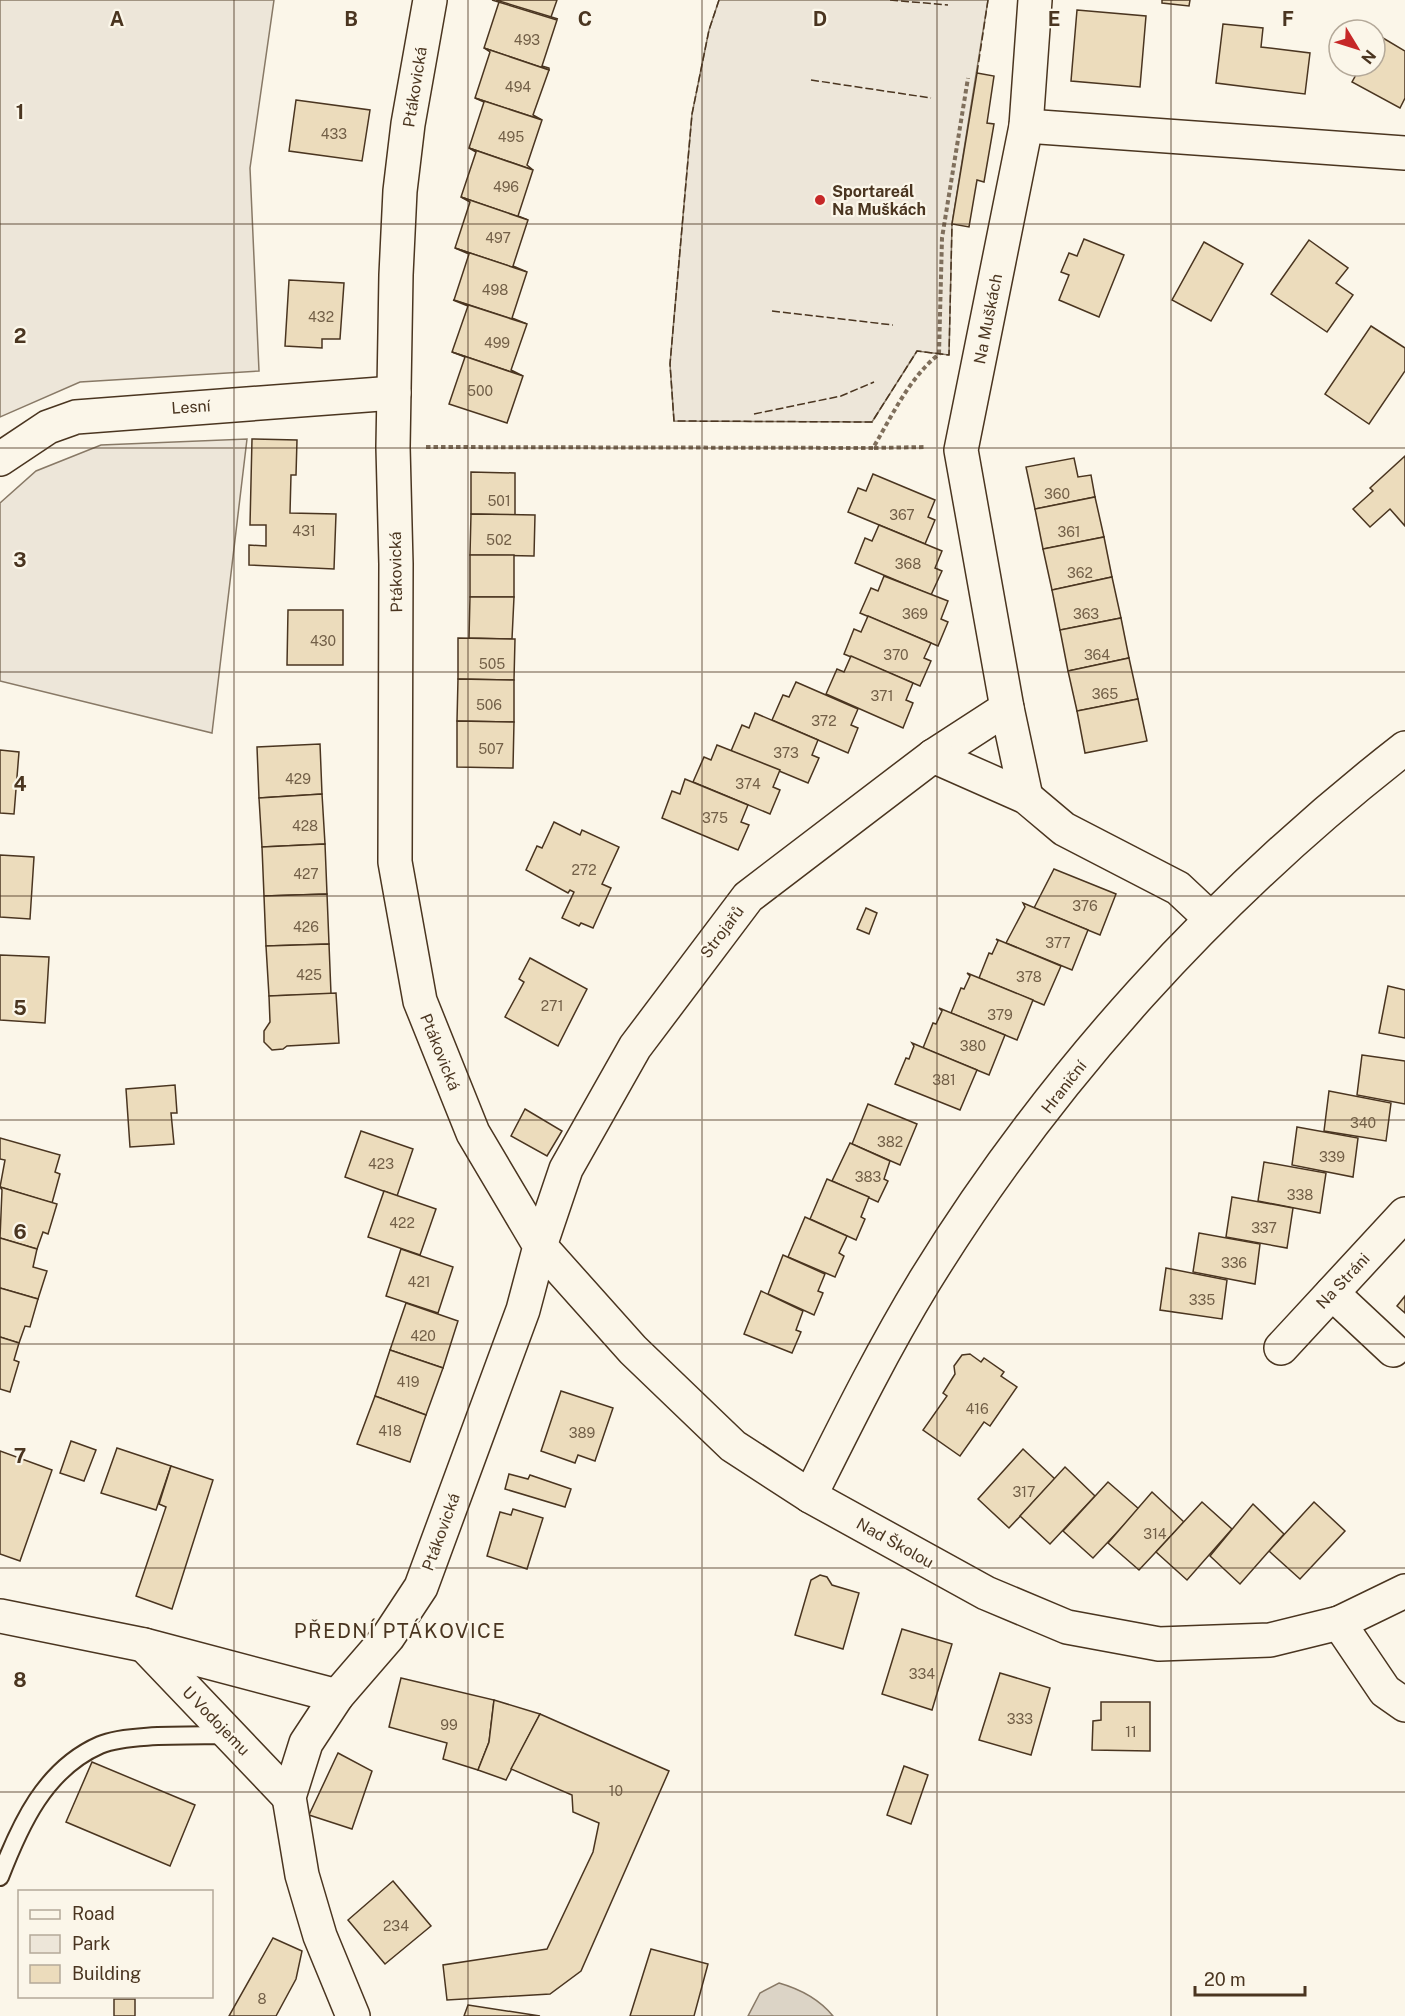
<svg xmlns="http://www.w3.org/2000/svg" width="1405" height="2016" font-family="'Public Sans',sans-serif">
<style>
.green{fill:#ede6d9;stroke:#887966;stroke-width:1.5}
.water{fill:#dcd4c6;stroke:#887966;stroke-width:1.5}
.building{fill:#ecdcbc;stroke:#4a3520;stroke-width:1.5}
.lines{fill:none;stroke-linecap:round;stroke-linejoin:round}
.lane-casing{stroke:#4a3520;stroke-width:20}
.street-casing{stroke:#4a3520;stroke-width:36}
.path{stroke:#7f6f5c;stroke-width:4;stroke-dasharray:4.5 3;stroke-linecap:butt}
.lane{stroke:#fbf6e9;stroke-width:16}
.street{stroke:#fbf6e9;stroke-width:33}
.fence{stroke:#4a3520;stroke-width:1.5;stroke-dasharray:8 3;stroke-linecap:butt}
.grid{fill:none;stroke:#4a3520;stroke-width:1.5;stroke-opacity:0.55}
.poi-dot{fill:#c62828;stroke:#fbf6e9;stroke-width:2}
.labels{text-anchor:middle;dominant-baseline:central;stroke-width:4.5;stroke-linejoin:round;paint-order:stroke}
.number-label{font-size:14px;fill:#725f47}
.street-label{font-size:16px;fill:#4a3520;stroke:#fbf6e9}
.poi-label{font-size:16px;font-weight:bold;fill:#4a3520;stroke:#fbf6e9;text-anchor:start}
.quarter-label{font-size:20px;letter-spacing:1.5px;fill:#4a3520;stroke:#fbf6e9}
.grid-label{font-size:20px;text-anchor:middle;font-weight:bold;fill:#4a3520;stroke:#fbf6e9;stroke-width:4.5;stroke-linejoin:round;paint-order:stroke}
</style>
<rect width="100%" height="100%" fill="#fbf6e9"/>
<g class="green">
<path d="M 0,0 L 274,0 L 250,168 L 259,371 L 80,382 L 0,417 Z"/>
<path d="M 719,0 L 988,0 L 952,224 L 949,355 L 917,351 L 872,422 L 674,421 L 670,364 L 692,114 L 709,30 Z"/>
<path d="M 247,439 L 212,733 L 0,681 L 0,503 L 36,471 L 101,445 Z"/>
</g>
<path class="water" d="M 779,1983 C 800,1989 819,1999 833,2016 L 748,2016 L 760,1993 Z"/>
<g class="building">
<path d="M 492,0 L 557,20 L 542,66 L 549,68 L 549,70 L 484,48 L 499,2 Z"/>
<path d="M 496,0 L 557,0 L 551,17 L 558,19 Z"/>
<path d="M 1162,0 L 1190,0 L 1189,6 L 1162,3 Z"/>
<path d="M 1077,10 L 1146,16 L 1140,87 L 1071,81 Z"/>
<path d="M 1223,24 L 1263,28 L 1261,47 L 1310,53 L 1305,94 L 1216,83 Z"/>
<path d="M 1378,35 L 1405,51 L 1405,98 L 1400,108 L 1352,82 L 1361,66 L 1375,66 L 1375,41 Z"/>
<path d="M 484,48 L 549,70 L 533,115 L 542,120 L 475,98 L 490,52 Z"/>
<path d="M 977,73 L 994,76 L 987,123 L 994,124 L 984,182 L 977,180 L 969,227 L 952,224 Z"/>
<path d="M 475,98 L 542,120 L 527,165 L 533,170 L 469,148 L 484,102 Z"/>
<path d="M 296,100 L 370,110 L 362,161 L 289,151 Z"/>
<path d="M 469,148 L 533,170 L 518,216 L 528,220 L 461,197 L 476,152 Z"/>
<path d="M 461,197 L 528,220 L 513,266 L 527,272 L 455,248 L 470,202 Z"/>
<path d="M 1084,239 L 1124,255 L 1099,317 L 1059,300 L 1069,275 L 1061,272 L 1069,253 L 1077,256 Z"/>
<path d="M 1309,240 L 1348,268 L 1336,283 L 1353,295 L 1327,332 L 1271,294 Z"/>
<path d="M 1204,242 L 1243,264 L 1211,321 L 1172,300 Z"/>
<path d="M 455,248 L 527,272 L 512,318 L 527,324 L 454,300 L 469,254 Z"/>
<path d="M 289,280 L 344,283 L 340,339 L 322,339 L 322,348 L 285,346 Z"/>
<path d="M 453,300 L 527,324 L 511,370 L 523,376 L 452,352 L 468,306 Z"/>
<path d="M 1371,326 L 1405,348 L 1405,371 L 1369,424 L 1325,394 Z"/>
<path d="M 452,352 L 523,376 L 507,423 L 449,404 L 465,357 Z"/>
<path d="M 252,439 L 297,440 L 296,475 L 291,475 L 290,513 L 336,514 L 334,569 L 249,565 L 249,545 L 266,546 L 266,525 L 250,525 Z"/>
<path d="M 1405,456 L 1405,526 L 1390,509 L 1370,527 L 1353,509 L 1373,491 L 1370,488 Z"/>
<path d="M 1074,458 L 1078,477 L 1091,475 L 1095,497 L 1035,509 L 1026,467 Z"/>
<path d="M 471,472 L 515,473 L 515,515 L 471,514 Z"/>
<path d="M 873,474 L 935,500 L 928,517 L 935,520 L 925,544 L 848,512 L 858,488 L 866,491 Z"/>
<path d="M 1095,497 L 1104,537 L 1043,549 L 1035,509 Z"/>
<path d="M 471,514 L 535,515 L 534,556 L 470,555 Z"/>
<path d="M 879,525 L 942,551 L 935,568 L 942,571 L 931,595 L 855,563 L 865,538 L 872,541 Z"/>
<path d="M 1104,537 L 1112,577 L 1052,590 L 1043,549 Z"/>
<rect x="470" y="555" width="44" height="42"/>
<path d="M 884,576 L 948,601 L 941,619 L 948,622 L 938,646 L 860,613 L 871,588 L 878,591 Z"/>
<path d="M 1112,577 L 1121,618 L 1060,630 L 1052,590 Z"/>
<path d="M 470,597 L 514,597 L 512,639 L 469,638 Z"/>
<path d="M 288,610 L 343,610 L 343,665 L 287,665 Z"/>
<path d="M 868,616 L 931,643 L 924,658 L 931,661 L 920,686 L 844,654 L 854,629 L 861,632 Z"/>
<path d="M 1121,618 L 1129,658 L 1068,671 L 1060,630 Z"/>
<path d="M 458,638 L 515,639 L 514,680 L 458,679 Z"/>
<path d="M 851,656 L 913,683 L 906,700 L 913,703 L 903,728 L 826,694 L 837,669 L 844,672 Z"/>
<path d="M 1129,658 L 1138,699 L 1077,711 L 1068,671 Z"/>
<path d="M 458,679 L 514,680 L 514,722 L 457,721 Z"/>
<path d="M 796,682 L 858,709 L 851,725 L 858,728 L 848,753 L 772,720 L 783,695 L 789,697 Z"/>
<path d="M 1138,699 L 1147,741 L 1085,753 L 1077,711 Z"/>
<path d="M 755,713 L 818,740 L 812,755 L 819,758 L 808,783 L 731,751 L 742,725 L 749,728 Z"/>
<path d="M 457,721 L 514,722 L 513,768 L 457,767 Z"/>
<path d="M 320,744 L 322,794 L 259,798 L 257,747 Z"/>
<path d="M 717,745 L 780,770 L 773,787 L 780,790 L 770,814 L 693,782 L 704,757 L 711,760 Z"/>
<path d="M 0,750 L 19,752 L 14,814 L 0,813 Z"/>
<path d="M 685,779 L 748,805 L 741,822 L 749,825 L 738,850 L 662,818 L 672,791 L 680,794 Z"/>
<path d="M 322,794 L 325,844 L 262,847 L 259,798 Z"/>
<path d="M 554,822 L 580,835 L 582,830 L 619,847 L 602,884 L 611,888 L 593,928 L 581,923 L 579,926 L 562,918 L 574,892 L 570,890 L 568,893 L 526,870 L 537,846 L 542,848 Z"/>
<path d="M 325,844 L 327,894 L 264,896 L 262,847 Z"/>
<path d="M 0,855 L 34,857 L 30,919 L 0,917 Z"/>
<path d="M 1054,869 L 1116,894 L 1100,935 L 1034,908 Z"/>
<path d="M 327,894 L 329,944 L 266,946 L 264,896 Z"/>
<path d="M 1023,903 L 1088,930 L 1072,970 L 1006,943 L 1025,907 Z"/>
<path d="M 866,908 L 877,913 L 869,934 L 857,929 Z"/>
<path d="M 996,939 L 1061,966 L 1044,1005 L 979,978 L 989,953 L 992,954 L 998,941 Z"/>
<path d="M 329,944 L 331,994 L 269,996 L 266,946 Z"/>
<path d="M 0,955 L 49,957 L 45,1023 L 0,1020 Z"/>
<path d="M 530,958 L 587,989 L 558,1046 L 505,1017 L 524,982 L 519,979 Z"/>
<path d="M 967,973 L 1033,1000 L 1017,1040 L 951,1013 L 961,988 L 964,989 L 970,976 Z"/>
<path d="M 1388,986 L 1405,990 L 1405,1038 L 1379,1033 Z"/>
<path d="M 336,993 L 339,1043 L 287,1046 L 283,1049 L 272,1050 L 264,1042 L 264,1031 L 270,1022 L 269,996 Z"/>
<path d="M 939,1008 L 1005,1035 L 989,1075 L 923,1048 L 933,1023 L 936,1024 L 942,1011 Z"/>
<path d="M 912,1043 L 977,1070 L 960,1110 L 895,1084 L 906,1058 L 909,1059 L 914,1046 Z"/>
<path d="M 1362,1055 L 1405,1061 L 1405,1104 L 1357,1095 Z"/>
<path d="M 175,1085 L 177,1113 L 171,1113 L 174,1144 L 130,1147 L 126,1089 Z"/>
<path d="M 1329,1091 L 1391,1103 L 1386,1141 L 1324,1131 Z"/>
<path d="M 868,1104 L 917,1124 L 900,1165 L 852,1144 Z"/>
<path d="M 525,1109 L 562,1131 L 547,1156 L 511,1136 Z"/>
<path d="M 1297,1127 L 1358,1138 L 1353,1177 L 1292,1165 Z"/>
<path d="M 361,1131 L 413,1149 L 397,1196 L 345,1177 Z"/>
<path d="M 0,1138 L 60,1155 L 55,1172 L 60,1174 L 52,1203 L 0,1187 L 5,1160 L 0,1159 Z"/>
<path d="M 850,1143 L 890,1161 L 884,1179 L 888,1181 L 878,1202 L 832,1181 Z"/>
<path d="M 1264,1162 L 1326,1173 L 1320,1213 L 1258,1201 Z"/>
<path d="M 827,1179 L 869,1197 L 861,1217 L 865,1219 L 856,1240 L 810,1219 Z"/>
<path d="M 0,1187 L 57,1204 L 48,1234 L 43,1232 L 37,1249 L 0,1238 L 2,1190 Z"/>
<path d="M 384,1191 L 436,1209 L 420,1255 L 368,1237 Z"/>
<path d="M 1232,1197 L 1293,1208 L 1287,1248 L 1226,1237 Z"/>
<path d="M 805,1217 L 847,1236 L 839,1253 L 844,1256 L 835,1277 L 788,1257 Z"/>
<path d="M 1199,1233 L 1260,1244 L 1255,1284 L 1193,1272 Z"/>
<path d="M 0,1238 L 37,1249 L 33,1267 L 47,1271 L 38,1299 L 0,1288 Z"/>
<path d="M 401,1249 L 453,1267 L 438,1313 L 386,1296 Z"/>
<path d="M 783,1255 L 825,1274 L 818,1291 L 823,1293 L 814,1315 L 768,1294 Z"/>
<path d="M 1166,1268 L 1227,1280 L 1222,1319 L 1160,1310 Z"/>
<path d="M 0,1288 L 38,1299 L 30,1327 L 25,1326 L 19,1343 L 0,1337 Z"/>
<path d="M 761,1291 L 803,1311 L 796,1330 L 801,1332 L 792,1353 L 744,1334 Z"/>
<path d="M 1405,1296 L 1405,1313 L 1397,1306 Z"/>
<path d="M 406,1303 L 458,1321 L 443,1368 L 390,1350 Z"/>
<path d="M 0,1337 L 19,1343 L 14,1360 L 19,1362 L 10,1392 L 0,1389 Z"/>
<path d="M 390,1350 L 443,1368 L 426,1415 L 375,1396 Z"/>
<path d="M 970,1354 L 981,1362 L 984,1358 L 1004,1372 L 1001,1376 L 1017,1387 L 990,1426 L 984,1422 L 960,1456 L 923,1430 L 947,1396 L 943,1393 L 955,1374 L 954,1366 L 962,1355 Z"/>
<path d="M 561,1391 L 613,1408 L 595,1461 L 578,1455 L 575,1463 L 541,1451 Z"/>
<path d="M 375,1396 L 426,1415 L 410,1462 L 357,1444 Z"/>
<path d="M 71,1441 L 96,1450 L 84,1481 L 60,1473 Z"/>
<path d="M 117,1448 L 171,1466 L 156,1510 L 101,1493 Z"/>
<path d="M 1023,1449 L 1055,1479 L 1009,1528 L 978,1499 Z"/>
<path d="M 0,1451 L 52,1470 L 20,1561 L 0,1554 Z"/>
<path d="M 171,1466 L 213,1480 L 172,1609 L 136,1596 L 166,1507 L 159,1504 Z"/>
<path d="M 1065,1467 L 1095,1496 L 1050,1544 L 1020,1516 Z"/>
<path d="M 509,1474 L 528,1479 L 530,1475 L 571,1489 L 565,1507 L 505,1489 Z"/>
<path d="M 1108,1482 L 1139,1509 L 1093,1558 L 1063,1531 Z"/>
<path d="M 1152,1492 L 1184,1522 L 1139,1570 L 1108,1543 Z"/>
<path d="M 1202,1502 L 1232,1529 L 1187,1580 L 1156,1552 Z"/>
<path d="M 1314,1502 L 1345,1531 L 1300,1579 L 1269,1551 Z"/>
<path d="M 1253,1504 L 1284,1534 L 1240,1584 L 1210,1556 Z"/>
<path d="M 513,1509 L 543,1518 L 527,1569 L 487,1556 L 500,1512 L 511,1515 Z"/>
<path d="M 820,1575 L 827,1577 L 832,1585 L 859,1593 L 843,1649 L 795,1635 L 811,1580 Z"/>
<path d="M 902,1629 L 952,1644 L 932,1710 L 882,1694 Z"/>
<path d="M 1000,1673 L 1050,1688 L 1031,1755 L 979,1740 Z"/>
<path d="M 401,1678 L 494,1700 L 489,1742 L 478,1770 L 443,1759 L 447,1743 L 389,1727 Z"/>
<path d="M 494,1700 L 540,1714 L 506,1780 L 478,1770 L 489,1742 Z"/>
<path d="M 1101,1702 L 1150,1702 L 1150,1751 L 1092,1750 L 1093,1721 L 1101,1720 Z"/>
<path d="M 540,1714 L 669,1771 L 581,1971 L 550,1994 L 447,2000 L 443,1965 L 547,1949 L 593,1852 L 599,1823 L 573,1812 L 572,1795 L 511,1769 Z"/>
<path d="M 338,1753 L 372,1771 L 352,1829 L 309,1815 Z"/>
<path d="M 92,1762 L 195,1805 L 170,1866 L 66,1822 Z"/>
<path d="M 904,1766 L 928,1775 L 911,1824 L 887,1815 Z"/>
<path d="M 393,1881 L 431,1926 L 385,1964 L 348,1920 Z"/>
<path d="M 273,1938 L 302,1951 L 296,1979 L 276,2016 L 229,2016 Z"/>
<path d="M 651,1949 L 708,1964 L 694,2016 L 630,2016 Z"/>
<rect x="114" y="1999" width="21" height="17"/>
<path d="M 468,2005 L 540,2016 L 464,2016 Z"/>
</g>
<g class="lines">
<defs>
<path id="lane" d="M 0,1877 C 20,1825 45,1769 100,1745 C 127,1733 198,1736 229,1735"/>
<g id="street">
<path d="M 1026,126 L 1405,153"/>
<path d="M 0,459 L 48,427 L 76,417 L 394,393"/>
<path d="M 1007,708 L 933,756 L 748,897 L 635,1047 L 566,1169 L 540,1246 L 633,1350 L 733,1446 L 810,1496 L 986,1593 L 1067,1627 L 1159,1644 L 1270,1640 L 1339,1623 L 1405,1591"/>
<path d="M 933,756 L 1026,797 L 1064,829 L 1178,888 L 1211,919"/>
<path d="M 1026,797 L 1007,708 L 961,450 L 1026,126 L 1035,0"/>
<path d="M 1332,1293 L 1393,1350"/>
<path d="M 1281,1348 L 1405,1214"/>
<path d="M 810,1496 C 846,1424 882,1351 924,1282 C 1050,1077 1216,895 1405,748"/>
<path d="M 0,1616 L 144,1645 L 337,1696"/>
<path d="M 1339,1623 L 1385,1691 L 1405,1705"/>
<path d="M 144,1645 L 289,1797"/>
<path d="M 353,2016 L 320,1936 L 302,1875 L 289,1797 L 306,1743 L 337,1696 L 388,1637 L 421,1587 L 523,1310 L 540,1246 L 473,1133 L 420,1001 L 395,862 L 396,564 L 393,447 L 396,275 L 400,191 L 408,124 L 430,0"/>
</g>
</defs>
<use href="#lane" class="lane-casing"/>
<use href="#street" class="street-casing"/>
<g class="path">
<path d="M 426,447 L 873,448 C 892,416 909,378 939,354 L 942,238 L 968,78"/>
<path d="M 874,448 L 926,447"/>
</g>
<use href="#lane" class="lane"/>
<use href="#street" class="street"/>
<g class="fence">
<path d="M 719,0 L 709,30 L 692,114 L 670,364 L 674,421 L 872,422 L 917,351 L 949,355 L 952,224"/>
<path d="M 890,0 L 948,5"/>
<path d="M 977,73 L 988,0"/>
<path d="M 811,80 L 931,98"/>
<path d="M 772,311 L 893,325"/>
<path d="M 754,414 L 841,396 L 874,382"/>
</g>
</g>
<path class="grid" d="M 234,0 L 234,2016M 468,0 L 468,2016M 702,0 L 702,2016M 937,0 L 937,2016M 1171,0 L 1171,2016M 0,224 L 1405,224M 0,448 L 1405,448M 0,672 L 1405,672M 0,896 L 1405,896M 0,1120 L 1405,1120M 0,1344 L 1405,1344M 0,1568 L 1405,1568M 0,1792 L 1405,1792"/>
<circle class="poi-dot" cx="820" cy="200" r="6"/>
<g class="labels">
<g class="number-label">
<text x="527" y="40">493</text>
<text x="518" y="87">494</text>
<text x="334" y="134">433</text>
<text x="511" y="137">495</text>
<text x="506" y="187">496</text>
<text x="498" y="238">497</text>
<text x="495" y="290">498</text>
<text x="321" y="317">432</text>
<text x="497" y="343">499</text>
<text x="480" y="391">500</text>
<text x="1057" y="494">360</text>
<text x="499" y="501">501</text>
<text x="902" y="515">367</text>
<text x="304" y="531">431</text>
<text x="1069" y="532">361</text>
<text x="499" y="540">502</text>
<text x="908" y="564">368</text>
<text x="1080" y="573">362</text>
<text x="915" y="614">369</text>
<text x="1086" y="614">363</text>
<text x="323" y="641">430</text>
<text x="896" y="655">370</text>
<text x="1097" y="655">364</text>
<text x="492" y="664">505</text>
<text x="1105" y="694">365</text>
<text x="882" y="696">371</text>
<text x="489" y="705">506</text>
<text x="824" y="721">372</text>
<text x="491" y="749">507</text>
<text x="786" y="753">373</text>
<text x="298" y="779">429</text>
<text x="748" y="784">374</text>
<text x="715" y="818">375</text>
<text x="305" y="826">428</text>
<text x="584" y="870">272</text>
<text x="306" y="874">427</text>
<text x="1085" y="906">376</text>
<text x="306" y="927">426</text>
<text x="1058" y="943">377</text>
<text x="309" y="975">425</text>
<text x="1029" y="977">378</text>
<text x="552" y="1006">271</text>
<text x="1000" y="1015">379</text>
<text x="973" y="1046">380</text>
<text x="944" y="1080">381</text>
<text x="1363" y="1123">340</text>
<text x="890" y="1142">382</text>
<text x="1332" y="1157">339</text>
<text x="381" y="1164">423</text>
<text x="868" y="1177">383</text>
<text x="1300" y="1195">338</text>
<text x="402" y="1223">422</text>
<text x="1264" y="1228">337</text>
<text x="1234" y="1263">336</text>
<text x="419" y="1282">421</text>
<text x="1202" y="1300">335</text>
<text x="423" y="1336">420</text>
<text x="408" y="1382">419</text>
<text x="977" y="1409">416</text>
<text x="390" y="1431">418</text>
<text x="582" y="1433">389</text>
<text x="1024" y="1492">317</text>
<text x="1155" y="1534">314</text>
<text x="922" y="1674">334</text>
<text x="1020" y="1719">333</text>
<text x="449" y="1725">99</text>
<text x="1131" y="1732">11</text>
<text x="616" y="1791">10</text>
<text x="396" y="1926">234</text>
<text x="262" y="1999">8</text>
</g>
<g class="street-label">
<text transform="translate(415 87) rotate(-81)">Ptákovická</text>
<text transform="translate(988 319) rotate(-79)">Na Muškách</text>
<text transform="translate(191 407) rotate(-4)">Lesní</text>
<text transform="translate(396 572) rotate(-91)">Ptákovická</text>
<text transform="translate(722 932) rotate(-53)">Strojařů</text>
<text transform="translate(440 1052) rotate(68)">Ptákovická</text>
<text transform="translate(1064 1087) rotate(-52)">Hraniční</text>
<text transform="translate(1343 1281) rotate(-47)">Na Stráni</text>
<text transform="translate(441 1532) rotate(-70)">Ptákovická</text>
<text transform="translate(895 1543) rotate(29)">Nad Školou</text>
<text transform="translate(216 1721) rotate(46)">U Vodojemu</text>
</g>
<g class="poi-label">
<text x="832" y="191">Sportareál<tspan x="832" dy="18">Na Muškách</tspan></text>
</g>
<g class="quarter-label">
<text x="400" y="1631">PŘEDNÍ PTÁKOVICE</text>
</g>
</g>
<g class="grid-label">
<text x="117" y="26">A</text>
<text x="351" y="26">B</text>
<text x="585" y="26">C</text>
<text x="820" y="26">D</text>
<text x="1054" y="26">E</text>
<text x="1288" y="26">F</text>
<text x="20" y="119">1</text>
<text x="20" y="343">2</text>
<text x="20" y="567">3</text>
<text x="20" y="791">4</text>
<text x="20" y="1015">5</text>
<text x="20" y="1239">6</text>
<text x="20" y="1463">7</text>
<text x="20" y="1687">8</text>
</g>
<rect x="18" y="1890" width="195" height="108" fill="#fbf6e9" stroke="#b4a999" stroke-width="1.5"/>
<rect x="30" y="1910" width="30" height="9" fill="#fbf6e9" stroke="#b4a999" stroke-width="1.5"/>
<text x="72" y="1920" font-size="18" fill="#4a3520">Road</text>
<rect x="30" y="1935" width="30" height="18" fill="#ede6d9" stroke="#b4a999" stroke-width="1.5"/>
<text x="72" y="1950" font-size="18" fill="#4a3520">Park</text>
<rect x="30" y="1965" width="30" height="18" fill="#ecdcbc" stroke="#b4a999" stroke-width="1.5"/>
<text x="72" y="1980" font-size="18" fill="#4a3520">Building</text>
<g transform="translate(1357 48) rotate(128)"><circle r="28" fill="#fbf6e9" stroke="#b4a999" stroke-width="1.5"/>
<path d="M0-4.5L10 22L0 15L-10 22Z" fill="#c62828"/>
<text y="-9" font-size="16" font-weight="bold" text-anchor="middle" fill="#4a3520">N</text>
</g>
<path d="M1195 1986v9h110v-9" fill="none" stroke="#4a3520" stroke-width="3"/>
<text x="1204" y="1986" font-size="18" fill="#4a3520" stroke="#fbf6e9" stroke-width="4.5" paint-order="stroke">20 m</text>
</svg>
